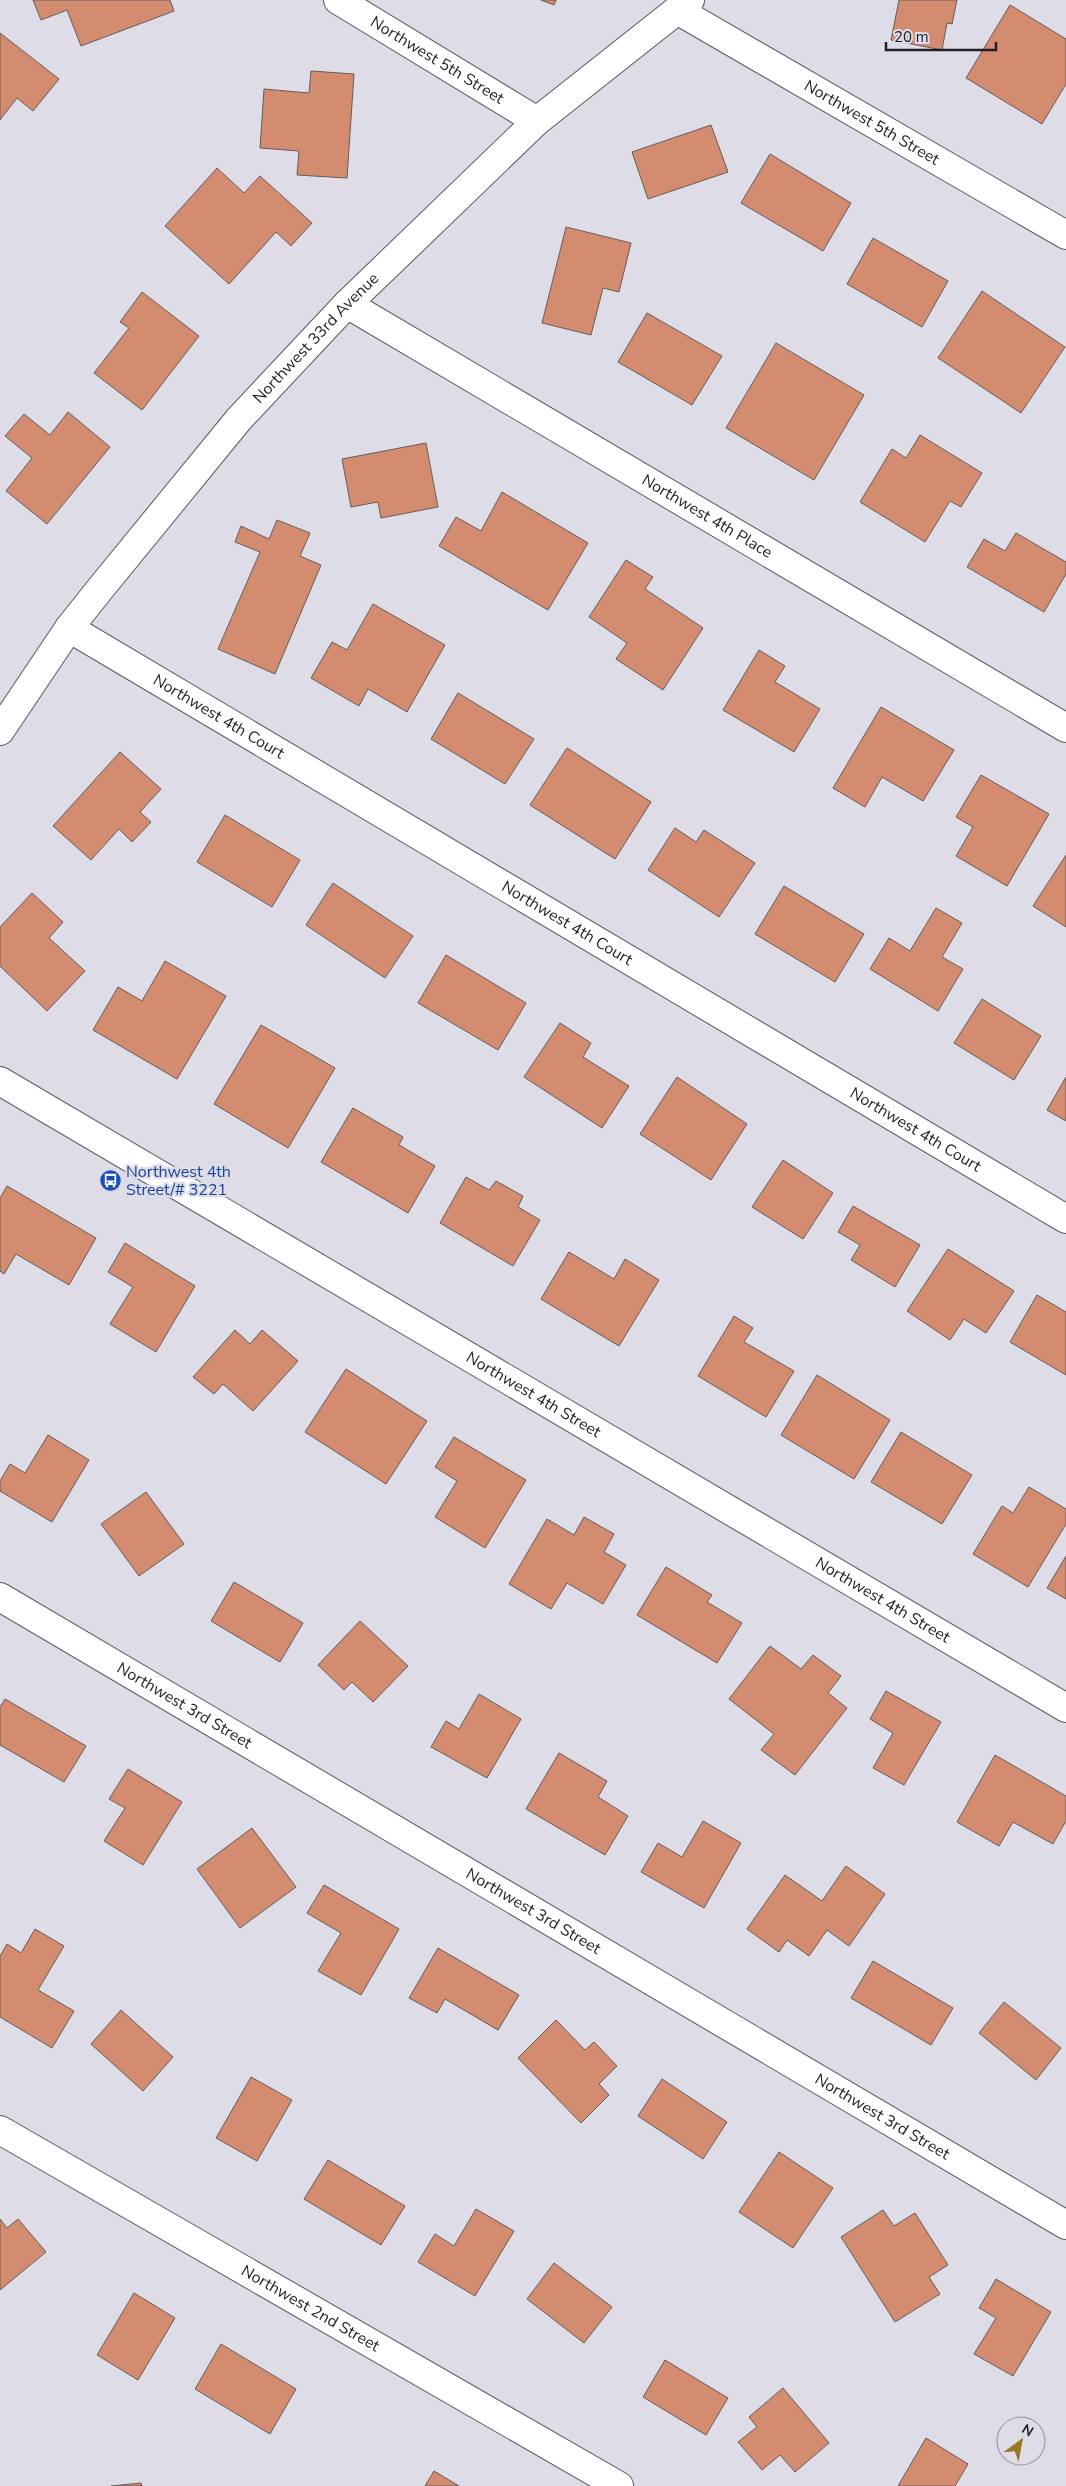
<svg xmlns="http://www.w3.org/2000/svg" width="1066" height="2486" font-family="'Nunito Sans',sans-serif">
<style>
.building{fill:#d48c71;stroke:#645c58}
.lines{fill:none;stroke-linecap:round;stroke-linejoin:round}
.minor-casing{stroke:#595860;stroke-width:30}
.minor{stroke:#fff;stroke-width:28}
.labels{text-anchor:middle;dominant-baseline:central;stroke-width:4.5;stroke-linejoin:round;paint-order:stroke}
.street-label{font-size:16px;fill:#201f23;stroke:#dedde7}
.transit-label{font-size:16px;fill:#164399;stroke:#dedde7;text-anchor:start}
</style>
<rect width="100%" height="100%" fill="#dedde7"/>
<g class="building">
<path d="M 33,0 L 170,0 L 174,11 L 81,46 L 67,10 L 41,20 Z"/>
<path d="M 541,0 L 556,0 L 554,5 Z"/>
<path d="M 899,0 L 957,0 L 952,24 L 947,23 L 942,50 L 891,40 Z"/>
<path d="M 1010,5 L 1066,39 L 1066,84 L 1042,124 L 966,78 Z"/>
<path d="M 0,33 L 59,79 L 33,111 L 17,98 L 0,120 Z"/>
<path d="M 311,71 L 354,74 L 347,178 L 297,175 L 299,151 L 260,148 L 264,89 L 309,93 Z"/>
<path d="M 711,125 L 728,172 L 648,199 L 632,152 Z"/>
<path d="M 770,154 L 851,203 L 823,251 L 741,203 Z"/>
<path d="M 217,168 L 244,193 L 260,176 L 312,223 L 291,246 L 276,232 L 229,284 L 165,226 Z"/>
<path d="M 566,227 L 631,243 L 619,292 L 603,288 L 591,335 L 542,323 Z"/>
<path d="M 873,238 L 948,281 L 922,327 L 847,284 Z"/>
<path d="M 982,291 L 1065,347 L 1021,413 L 938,358 Z"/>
<path d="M 142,292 L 199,336 L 142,410 L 94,373 L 129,328 L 120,322 Z"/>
<path d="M 647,313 L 722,356 L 692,405 L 618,362 Z"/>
<path d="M 776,343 L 864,395 L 814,480 L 726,428 Z"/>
<path d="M 68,412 L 110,447 L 47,524 L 6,491 L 32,458 L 5,436 L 24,414 L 50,435 Z"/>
<path d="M 920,435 L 982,473 L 961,507 L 950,501 L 925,542 L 860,502 L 892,449 L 906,458 Z"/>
<path d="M 426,443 L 438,507 L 381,518 L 378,502 L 351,507 L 342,459 Z"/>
<path d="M 502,492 L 588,543 L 548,610 L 439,546 L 456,517 L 481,531 Z"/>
<path d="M 277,520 L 310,533 L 300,556 L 321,565 L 275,674 L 218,649 L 260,552 L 235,542 L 241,526 L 269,539 Z"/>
<path d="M 1016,533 L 1066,562 L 1066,574 L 1044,612 L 967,567 L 984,539 L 1005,551 Z"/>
<path d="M 626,560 L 653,577 L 645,589 L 703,628 L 663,690 L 616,659 L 627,643 L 589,617 Z"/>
<path d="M 373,604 L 445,645 L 407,712 L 368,689 L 359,706 L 311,678 L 332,642 L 347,650 Z"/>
<path d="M 759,650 L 785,666 L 775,682 L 820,709 L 794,752 L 723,710 Z"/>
<path d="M 458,693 L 534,739 L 505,784 L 431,739 Z"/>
<path d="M 881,707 L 954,750 L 923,801 L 882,777 L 865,807 L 833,788 Z"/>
<path d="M 567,748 L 651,802 L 615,859 L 530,805 Z"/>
<path d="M 120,752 L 161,789 L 140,812 L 151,822 L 132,842 L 119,829 L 91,860 L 53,826 Z"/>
<path d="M 981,775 L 1049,814 L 1007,886 L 956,856 L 973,827 L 956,817 Z"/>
<path d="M 225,815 L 300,860 L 272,907 L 197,862 Z"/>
<path d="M 675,828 L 696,842 L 704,830 L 755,863 L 719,917 L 648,870 Z"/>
<path d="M 1066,855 L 1066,927 L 1033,906 Z"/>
<path d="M 333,883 L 413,936 L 385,978 L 306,925 Z"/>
<path d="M 784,886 L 864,934 L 835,982 L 755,934 Z"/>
<path d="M 32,893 L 63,922 L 49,938 L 85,971 L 47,1011 L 0,966 L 0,927 Z"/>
<path d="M 936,908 L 962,923 L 942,957 L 963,969 L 938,1011 L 870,969 L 889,938 L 910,951 Z"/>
<path d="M 446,955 L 526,1003 L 498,1050 L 418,1003 Z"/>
<path d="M 165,961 L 226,996 L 177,1079 L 93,1030 L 118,987 L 142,1001 Z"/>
<path d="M 982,999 L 1041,1036 L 1014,1080 L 954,1043 Z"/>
<path d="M 560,1023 L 591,1043 L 583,1057 L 629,1086 L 602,1128 L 524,1077 Z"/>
<path d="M 261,1025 L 335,1068 L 288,1148 L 214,1104 Z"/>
<path d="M 677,1077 L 747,1124 L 711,1180 L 640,1134 Z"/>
<path d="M 1066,1077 L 1066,1121 L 1047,1110 Z"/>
<path d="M 353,1108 L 403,1137 L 399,1145 L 435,1166 L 408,1213 L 321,1162 Z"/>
<path d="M 783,1160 L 833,1193 L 803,1239 L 752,1207 Z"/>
<path d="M 466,1177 L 489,1190 L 496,1181 L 523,1196 L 518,1207 L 540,1220 L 513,1266 L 440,1223 Z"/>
<path d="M 7,1186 L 96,1238 L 69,1285 L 16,1254 L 4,1274 L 0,1271 L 0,1198 Z"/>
<path d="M 853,1206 L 920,1245 L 895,1287 L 851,1260 L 860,1245 L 838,1232 Z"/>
<path d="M 125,1243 L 195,1286 L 156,1352 L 110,1324 L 133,1287 L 108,1272 Z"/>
<path d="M 948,1249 L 1014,1291 L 986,1333 L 964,1319 L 950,1340 L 907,1311 Z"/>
<path d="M 569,1252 L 614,1279 L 625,1259 L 659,1280 L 619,1346 L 541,1299 Z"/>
<path d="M 1037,1295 L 1066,1312 L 1066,1375 L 1010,1342 Z"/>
<path d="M 734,1316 L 753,1328 L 744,1342 L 794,1371 L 766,1417 L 698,1376 Z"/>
<path d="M 235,1330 L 250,1344 L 262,1330 L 298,1361 L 253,1411 L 223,1384 L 214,1394 L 193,1377 Z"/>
<path d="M 346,1369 L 427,1421 L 386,1484 L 305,1432 Z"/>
<path d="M 817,1375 L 890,1420 L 854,1479 L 781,1435 Z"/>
<path d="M 901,1432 L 972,1475 L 942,1524 L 871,1482 Z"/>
<path d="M 48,1435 L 89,1460 L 52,1522 L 0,1491 L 0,1481 L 10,1464 L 25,1473 Z"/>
<path d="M 454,1437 L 526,1480 L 485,1548 L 435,1517 L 457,1481 L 435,1467 Z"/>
<path d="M 1029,1487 L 1066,1509 L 1066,1524 L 1028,1587 L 973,1554 L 1002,1506 L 1013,1513 Z"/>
<path d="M 146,1492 L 184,1544 L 139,1576 L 101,1524 Z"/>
<path d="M 584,1517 L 614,1534 L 604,1552 L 626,1565 L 603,1604 L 567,1583 L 551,1609 L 509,1584 L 547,1519 L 574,1535 Z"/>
<path d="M 1066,1556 L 1066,1599 L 1047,1588 Z"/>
<path d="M 666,1567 L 712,1595 L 707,1602 L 742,1623 L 717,1663 L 637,1615 Z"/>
<path d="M 234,1582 L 303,1623 L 280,1662 L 211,1621 Z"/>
<path d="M 360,1621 L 408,1666 L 373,1702 L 352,1682 L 344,1690 L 318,1665 Z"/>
<path d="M 770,1646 L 801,1669 L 813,1655 L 841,1676 L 828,1693 L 847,1708 L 795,1775 L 761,1750 L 774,1734 L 729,1699 Z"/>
<path d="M 886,1691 L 941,1722 L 904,1785 L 873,1768 L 893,1733 L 870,1719 Z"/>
<path d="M 479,1694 L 521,1719 L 487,1778 L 431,1747 L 446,1721 L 459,1729 Z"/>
<path d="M 5,1699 L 86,1746 L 64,1782 L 0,1745 L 0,1707 Z"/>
<path d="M 559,1753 L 607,1781 L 598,1797 L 628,1816 L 605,1855 L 526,1809 Z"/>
<path d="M 995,1755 L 1066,1796 L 1066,1821 L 1053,1844 L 1013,1822 L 999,1846 L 957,1822 Z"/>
<path d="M 128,1769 L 182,1802 L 143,1865 L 104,1841 L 125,1808 L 109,1799 Z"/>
<path d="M 703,1821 L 741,1843 L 704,1908 L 641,1872 L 658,1843 L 682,1857 Z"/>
<path d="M 252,1828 L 296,1887 L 240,1928 L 197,1869 Z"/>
<path d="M 846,1866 L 885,1894 L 849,1946 L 827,1930 L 809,1956 L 787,1940 L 779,1952 L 747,1929 L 785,1875 L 822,1901 Z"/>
<path d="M 324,1885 L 399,1929 L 361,1995 L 318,1971 L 341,1933 L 307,1913 Z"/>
<path d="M 35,1929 L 64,1946 L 38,1990 L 74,2011 L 52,2048 L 0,2017 L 0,1956 L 7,1944 L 21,1953 Z"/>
<path d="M 438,1948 L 519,1995 L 498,2030 L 445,1999 L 437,2013 L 409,1998 Z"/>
<path d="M 873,1961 L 953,2008 L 931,2045 L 851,1998 Z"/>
<path d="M 1004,2002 L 1061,2048 L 1036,2080 L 979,2033 Z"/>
<path d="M 121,2010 L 173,2057 L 143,2091 L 91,2044 Z"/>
<path d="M 556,2020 L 585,2050 L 594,2042 L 617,2066 L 599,2084 L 609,2095 L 581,2123 L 518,2058 Z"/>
<path d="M 251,2077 L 292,2100 L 257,2161 L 216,2138 Z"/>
<path d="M 662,2079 L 727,2122 L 703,2159 L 638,2116 Z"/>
<path d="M 779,2152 L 833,2188 L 793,2248 L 739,2212 Z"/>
<path d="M 328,2160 L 405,2206 L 381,2245 L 304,2199 Z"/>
<path d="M 476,2209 L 514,2231 L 475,2296 L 418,2262 L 435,2234 L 454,2246 Z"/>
<path d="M 883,2210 L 894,2226 L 915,2213 L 948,2265 L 929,2277 L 940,2294 L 895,2322 L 841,2237 Z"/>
<path d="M 0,2219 L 7,2228 L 18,2219 L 46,2252 L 0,2290 Z"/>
<path d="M 554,2263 L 612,2307 L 584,2343 L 527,2299 Z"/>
<path d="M 996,2279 L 1051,2312 L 1013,2376 L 974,2354 L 996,2318 L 979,2308 Z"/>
<path d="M 134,2293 L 175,2318 L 138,2380 L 97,2355 Z"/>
<path d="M 221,2344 L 296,2389 L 270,2434 L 195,2389 Z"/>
<path d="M 665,2360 L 728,2398 L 706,2435 L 643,2397 Z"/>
<path d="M 783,2388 L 829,2443 L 795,2472 L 780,2455 L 762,2470 L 738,2442 L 757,2427 L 749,2417 Z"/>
<path d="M 926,2438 L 968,2464 L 955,2486 L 898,2486 Z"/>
<path d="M 434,2471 L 459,2486 L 425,2486 Z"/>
<path d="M 141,2483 L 142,2486 L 111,2486 Z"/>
</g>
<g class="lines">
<defs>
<g id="minor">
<path id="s1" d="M 338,0 L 537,121"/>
<path id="s2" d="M 677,10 L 1066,235"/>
<path id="s3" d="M 347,304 L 1066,728"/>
<path id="s4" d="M 69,628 L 1066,1219"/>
<path id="s5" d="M 0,731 L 69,628 L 100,589 L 239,419 L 347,304 L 537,121 L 690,0"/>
<path id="s6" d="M 0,1081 L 1066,1708"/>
<path id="s7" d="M 0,1597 L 1066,2225"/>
<path id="s8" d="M 0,2130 L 619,2486"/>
</g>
</defs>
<use href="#minor" class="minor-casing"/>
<use href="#minor" class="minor"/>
</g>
<defs>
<symbol id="bus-disc" viewBox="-11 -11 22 22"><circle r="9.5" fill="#1a4fb4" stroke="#dedde7"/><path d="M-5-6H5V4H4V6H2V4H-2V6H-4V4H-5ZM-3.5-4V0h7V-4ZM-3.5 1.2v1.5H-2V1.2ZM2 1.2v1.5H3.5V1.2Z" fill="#fff"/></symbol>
</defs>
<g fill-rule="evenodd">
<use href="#bus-disc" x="98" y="1168" width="25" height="25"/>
</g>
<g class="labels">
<g class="street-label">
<text stroke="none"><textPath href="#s1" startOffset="116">Northwest 5th Street</textPath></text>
<text stroke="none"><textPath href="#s2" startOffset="225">Northwest 5th Street</textPath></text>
<text stroke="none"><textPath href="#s5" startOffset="505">Northwest 33rd Avenue</textPath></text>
<text stroke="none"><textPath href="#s3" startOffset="418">Northwest 4th Place</textPath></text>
<text stroke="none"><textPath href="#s4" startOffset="174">Northwest 4th Court</textPath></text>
<text stroke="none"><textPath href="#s4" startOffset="579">Northwest 4th Court</textPath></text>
<text stroke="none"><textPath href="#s4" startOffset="984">Northwest 4th Court</textPath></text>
<text stroke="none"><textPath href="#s6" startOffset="619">Northwest 4th Street</textPath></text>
<text stroke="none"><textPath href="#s6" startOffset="1024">Northwest 4th Street</textPath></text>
<text stroke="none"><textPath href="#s7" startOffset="214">Northwest 3rd Street</textPath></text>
<text stroke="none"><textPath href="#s7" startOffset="619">Northwest 3rd Street</textPath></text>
<text stroke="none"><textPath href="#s7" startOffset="1024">Northwest 3rd Street</textPath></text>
<text stroke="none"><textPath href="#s8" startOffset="358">Northwest 2nd Street</textPath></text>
</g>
<g class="transit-label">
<text x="126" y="1172">Northwest 4th<tspan x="126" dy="18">Street/# 3221</tspan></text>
</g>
</g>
<g transform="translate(1021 2441) rotate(32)"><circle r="24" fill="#dedde7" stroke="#929199"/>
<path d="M0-4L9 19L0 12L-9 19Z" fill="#997821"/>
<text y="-8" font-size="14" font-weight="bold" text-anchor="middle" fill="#201f23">N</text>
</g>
<path d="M886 42v8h110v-8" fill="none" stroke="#201f23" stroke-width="2.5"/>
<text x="894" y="42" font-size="15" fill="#201f23" stroke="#dedde7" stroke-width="4" paint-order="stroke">20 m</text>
</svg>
